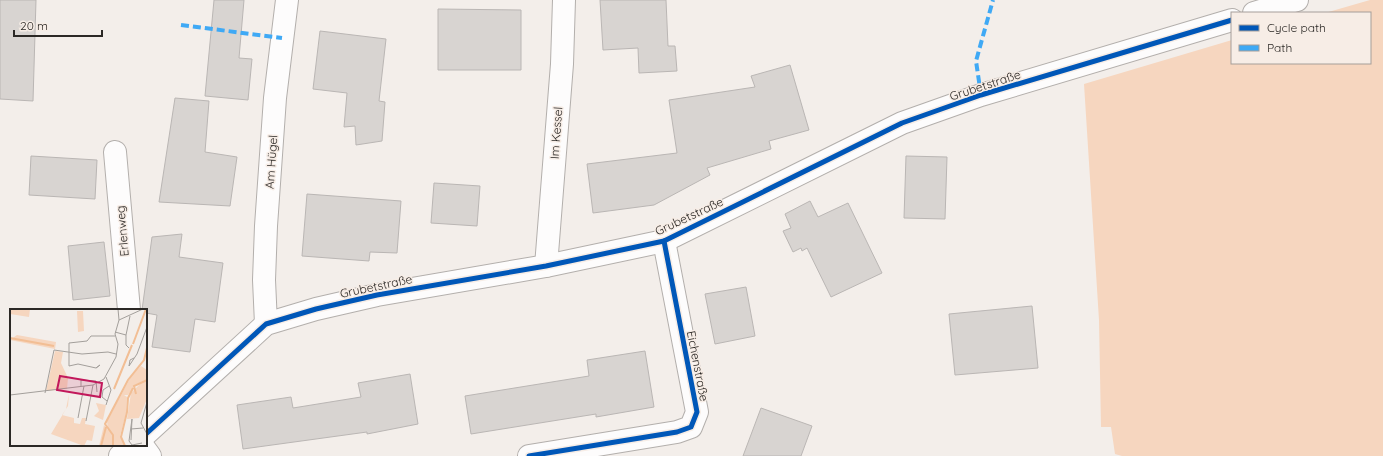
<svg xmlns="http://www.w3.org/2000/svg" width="1383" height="456" font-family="Quicksand,sans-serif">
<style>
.green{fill:#f6d6bf}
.building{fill:#d8d4d1;stroke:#bab6b4}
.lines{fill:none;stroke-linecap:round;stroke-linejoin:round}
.minor-casing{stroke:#b3afac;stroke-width:24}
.minor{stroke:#fdfcfc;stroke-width:22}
.quiet{stroke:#3fa9f5;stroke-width:4;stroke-dasharray:8 4;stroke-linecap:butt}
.cycleway-casing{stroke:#f7ede6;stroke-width:8}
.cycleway{stroke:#0057b8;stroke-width:5}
.labels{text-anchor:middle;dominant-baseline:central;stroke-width:3;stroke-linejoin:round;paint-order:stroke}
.street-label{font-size:12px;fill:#2b2825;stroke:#f7ede6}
.inset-river{fill:none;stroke:#f2be94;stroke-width:2}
.inset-road{fill:none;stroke:#a39f9b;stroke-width:1}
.view{fill:#c2185b;fill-opacity:0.15;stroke:#c2185b;stroke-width:2}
.inset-edge{fill:none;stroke:#2b2825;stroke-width:2}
</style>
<rect width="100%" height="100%" fill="#f3eeea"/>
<path class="green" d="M 1370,0 L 1383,0 L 1383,456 L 1122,456 L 1115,454 L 1111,427 L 1101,427 L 1099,320 L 1084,84 L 1232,40 L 1232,63 L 1370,63 L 1370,13 L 1325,13 Z"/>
<g class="building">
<path d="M 0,0 L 36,0 L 33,101 L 0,99 Z"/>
<path d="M 214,0 L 244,0 L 239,58 L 252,59 L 248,100 L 205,96 Z"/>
<path d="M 600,0 L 666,0 L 668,46 L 675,46 L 677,71 L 639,73 L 638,48 L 603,50 Z"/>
<path d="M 438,9 L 521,10 L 521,70 L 438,70 Z"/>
<path d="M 320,31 L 386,39 L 379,101 L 385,102 L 382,141 L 356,145 L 355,126 L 344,127 L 347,93 L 313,89 Z"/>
<path d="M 790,65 L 809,130 L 769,141 L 771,149 L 707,168 L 710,175 L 654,205 L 593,213 L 587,164 L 677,153 L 669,100 L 755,87 L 751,76 Z"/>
<path d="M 175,98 L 209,101 L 205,152 L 237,157 L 230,206 L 159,202 Z"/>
<path d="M 31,156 L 97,160 L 95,199 L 29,195 Z"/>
<path d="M 906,156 L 947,157 L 945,219 L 904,218 Z"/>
<path d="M 434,183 L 480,186 L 477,226 L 431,223 Z"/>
<path d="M 307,194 L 401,201 L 397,253 L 370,252 L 369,261 L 302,256 Z"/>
<path d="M 810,201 L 818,217 L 848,203 L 882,273 L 831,297 L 807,248 L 802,251 L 801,248 L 793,252 L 783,231 L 791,228 L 785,214 Z"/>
<path d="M 182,234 L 179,257 L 223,263 L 215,322 L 195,319 L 190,352 L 152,347 L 157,315 L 146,313 L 146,310 L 142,310 L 152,237 Z"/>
<path d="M 104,242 L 110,296 L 73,300 L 68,246 Z"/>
<path d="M 746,287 L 755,336 L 715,344 L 705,294 Z"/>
<path d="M 1032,306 L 1038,368 L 955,375 L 949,314 Z"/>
<path d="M 645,351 L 654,407 L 596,417 L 596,414 L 471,434 L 465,396 L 589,376 L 587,360 Z"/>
<path d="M 410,374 L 418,424 L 367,434 L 367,432 L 243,449 L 237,405 L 291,397 L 293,408 L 361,397 L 358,383 Z"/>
<path d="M 761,408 L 812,426 L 801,456 L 743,456 Z"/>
</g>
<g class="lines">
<defs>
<g id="minor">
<path d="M 1254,13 L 1297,0"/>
<path d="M 115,152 L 129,310"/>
<path d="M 546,266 L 562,64 L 564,0"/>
<path d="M 266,324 L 264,280 L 266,226 L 275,98 L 287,0"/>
<path d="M 146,434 L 266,324 L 316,309 L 377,295 L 546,266 L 664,241 L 902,123 L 981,95 L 1232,20"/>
<path d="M 142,445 L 150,456"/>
<path d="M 120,456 L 133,445"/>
<path d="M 529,456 L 677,432 L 691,427 L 697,412 L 664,241"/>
</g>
</defs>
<use href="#minor" class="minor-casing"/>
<use href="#minor" class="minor"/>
<g class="quiet">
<path d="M 181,25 L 282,38"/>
<path d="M 981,95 L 976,61 L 993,0"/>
</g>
<defs>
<g id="cycleway">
<path d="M 146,434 L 266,324 L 316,309 L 377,295 L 546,266 L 664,241 L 902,123 L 981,95 L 1232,20"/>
<path d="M 529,456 L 677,432 L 691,427 L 697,412 L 664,241"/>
</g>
</defs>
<use href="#cycleway" class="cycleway-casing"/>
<use href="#cycleway" class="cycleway"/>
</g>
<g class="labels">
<g class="street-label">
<text transform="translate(985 85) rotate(-18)">Grubetstraße</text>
<text transform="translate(556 133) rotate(-86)">Im Kessel</text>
<text transform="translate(271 162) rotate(-86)">Am Hügel</text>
<text transform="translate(689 216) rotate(-25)">Grubetstraße</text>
<text transform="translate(122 231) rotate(-95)">Erlenweg</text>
<text transform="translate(376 286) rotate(-12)">Grubetstraße</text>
<text transform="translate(698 366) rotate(79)">Eichenstraße</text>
</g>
</g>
<g transform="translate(10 309)">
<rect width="137" height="137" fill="#f3eeea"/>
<path d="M 0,0 L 20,0 L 19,8 L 0,5 ZM 67,2 L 73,2 L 74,22 L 68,23 ZM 7,26 L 46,33 L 45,40 L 0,31 ZM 45,42 L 53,43 L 51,54 L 58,69 L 57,80 L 36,82 ZM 131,57 L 137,61 L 137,70 L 125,76 L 118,86 L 114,86 L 117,88 L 116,104 L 110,127 L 115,137 L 89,137 L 94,116 L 98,121 L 97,112 L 123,64 ZM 133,72 L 137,72 L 137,90 L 129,109 L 117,110 L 121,84 ZM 59,85 L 58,97 L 52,106 L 64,109 L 64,114 L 70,115 L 72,109 L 76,109 L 75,115 L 85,117 L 82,132 L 77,131 L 74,137 L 41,125 L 56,100 ZM 86,94 L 96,96 L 93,111 L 84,107 L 89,102 Z" fill="#f6d6bf"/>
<path class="inset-river" d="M 0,29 L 44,37M 123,35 L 136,0M 104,80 L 122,36M 126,85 L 124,77 L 137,71M 91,137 L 96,118M 103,137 L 103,126 L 95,115 L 118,71 L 134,51 L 137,39M 115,137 L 111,128 L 117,103 L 118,89 L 123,79"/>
<path class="inset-road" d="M 109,11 L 133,0M 105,23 L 116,26 L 120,7M 116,26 L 116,36 L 119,39M 124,49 L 120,51 L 119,57 L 127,45 L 137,18M 86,59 L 90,56 L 86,59 L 68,55 L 59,57 L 59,34 L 77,32 L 81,27 L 105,27M 71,77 L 71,71 L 86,72 L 87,83M 35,84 L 44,41 L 72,45 L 98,43 L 106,45M 0,86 L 83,76 L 94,70 L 106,48 L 108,35 L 105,25 L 109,11 L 108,0M 97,92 L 92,88 L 93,81 L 99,77M 137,93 L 131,114 L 137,125M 96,96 L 101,81 L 96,68M 68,109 L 74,77M 76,112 L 83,76M 121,120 L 133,119M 121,131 L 122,110 L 119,132 L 122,136 L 132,134"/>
<path class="view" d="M 50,67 L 92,74 L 90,88 L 47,81 Z"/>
<rect width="137" height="137" class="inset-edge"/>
</g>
<rect x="1231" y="12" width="140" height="52" fill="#f7ede6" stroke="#a59e99"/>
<rect x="1239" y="25" width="20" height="6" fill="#0057b8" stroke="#a59e99"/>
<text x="1267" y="32" font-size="12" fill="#2b2825">Cycle path</text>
<rect x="1239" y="45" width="20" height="6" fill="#3fa9f5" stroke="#a59e99"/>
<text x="1267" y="52" font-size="12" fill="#2b2825">Path</text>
<path d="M14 30v6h88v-6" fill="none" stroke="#2b2825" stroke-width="2"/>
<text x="20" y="30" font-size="12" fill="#2b2825" stroke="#f7ede6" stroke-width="3" paint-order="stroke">20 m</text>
</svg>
